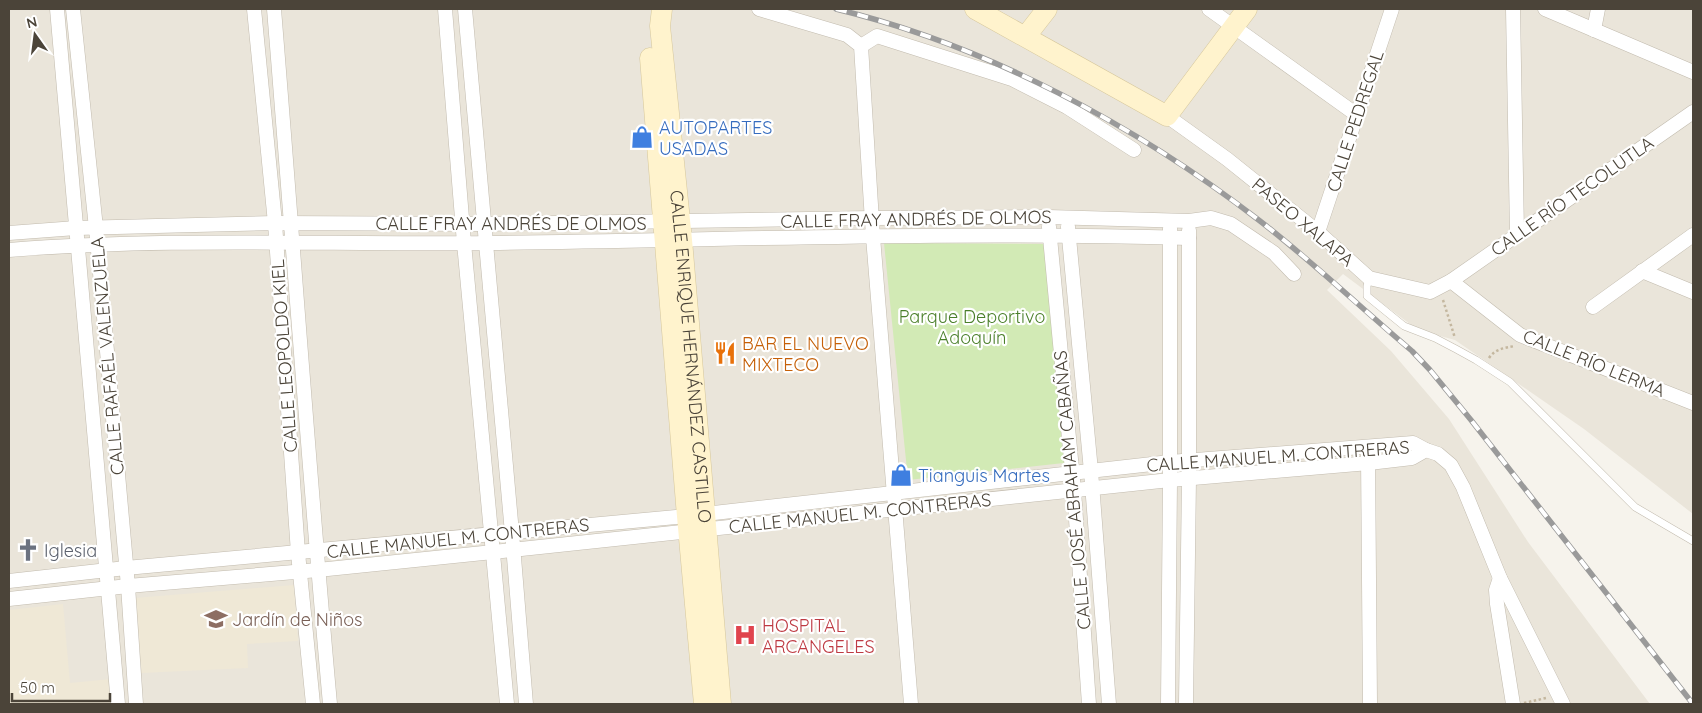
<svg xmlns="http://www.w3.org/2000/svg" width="1702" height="713" font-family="Quicksand,sans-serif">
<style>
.residential{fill:#eae5da}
.education{fill:#efe8d6}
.green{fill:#d2eab5}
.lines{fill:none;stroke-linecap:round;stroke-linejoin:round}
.lane-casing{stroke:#c2bbae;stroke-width:8}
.street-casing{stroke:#c2bbae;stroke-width:15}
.secondary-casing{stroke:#d6c79b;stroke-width:21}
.path{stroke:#c4b79f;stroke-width:2.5;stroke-dasharray:2.5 2.5;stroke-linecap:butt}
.lane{stroke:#fff;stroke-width:7}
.street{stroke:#fff;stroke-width:14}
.secondary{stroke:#fff3cd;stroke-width:20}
.rail-casing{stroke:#9a9a9a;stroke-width:5.5}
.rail{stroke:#fff;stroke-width:4;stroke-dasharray:11;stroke-linecap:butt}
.labels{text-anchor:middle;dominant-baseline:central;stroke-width:4.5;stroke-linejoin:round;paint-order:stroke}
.street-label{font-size:18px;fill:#4b4439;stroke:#fff}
.shop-label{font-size:18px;fill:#366cbe;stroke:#fff;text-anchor:start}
.park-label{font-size:18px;fill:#4a7f2a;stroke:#fff}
.food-label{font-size:18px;fill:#c56008;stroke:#fff;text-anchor:start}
.worship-label{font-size:18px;fill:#5b616d;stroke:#fff;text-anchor:start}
.education-label{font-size:18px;fill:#785e54;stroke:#fff;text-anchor:start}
.health-label{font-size:18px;fill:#be3a42;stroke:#fff;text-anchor:start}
</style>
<rect width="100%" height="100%" fill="#f6f3ec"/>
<path class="residential" d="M 9,9 L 1693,9 L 1693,514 L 1584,429 L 1455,340 L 1418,330 L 1343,274 L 1327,290 L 1391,351 L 1449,419 L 1528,542 L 1650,704 L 9,704 Z"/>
<g class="education">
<path d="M 294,585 L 298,641 L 247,644 L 248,668 L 141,673 L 135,598 Z"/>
<path d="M 63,604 L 70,683 L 111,679 L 112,704 L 9,704 L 9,610 Z"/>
</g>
<path class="green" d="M 884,243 L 1044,244 L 1064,463 L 908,480 Z"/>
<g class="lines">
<defs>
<path id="lane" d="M 1369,278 L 1367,286 L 1367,296 L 1404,326 L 1435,338 L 1456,349 L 1476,360 L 1510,382 L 1635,507 L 1693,541"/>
<g id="street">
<path d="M 57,9 L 118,704"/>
<path d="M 73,9 L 96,228 L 128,586 L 136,704"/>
<path d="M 254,9 L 275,223 L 298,553 L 313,704"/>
<path d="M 274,9 C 293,241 309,473 330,704"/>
<path d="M 445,9 L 464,243 L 507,704"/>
<path d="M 465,9 L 512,533 L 526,704"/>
<path d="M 759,9 L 847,35 L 861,46 L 873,237 L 911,704"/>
<path d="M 1209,9 L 1357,115"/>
<path d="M 1513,9 L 1517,234"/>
<path d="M 1545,9 L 1693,72"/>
<path d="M 1594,30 L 1598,9"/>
<path d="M 861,46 L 877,36 L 1012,79 L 1067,107 L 1134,150"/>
<path d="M 1167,116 L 1227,159 L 1318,232 L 1369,278 L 1430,292 L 1451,281 L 1693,112"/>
<path d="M 1049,227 L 1074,491 L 1089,704"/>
<path d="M 1068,227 L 1091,471 L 1109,704"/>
<path d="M 1318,232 L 1392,9"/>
<path d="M 9,233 L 76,228 L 275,223 L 484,224 L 872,218 L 1048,217 L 1189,221 L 1211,218 L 1231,224 L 1274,253 L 1294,274"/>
<path d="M 9,250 C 169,237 329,245 489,243 C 723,240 956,231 1189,238"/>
<path d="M 1642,271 L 1693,292"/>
<path d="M 1451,281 L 1520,335 L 1693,403"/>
<path d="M 1593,307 L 1693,235"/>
<path d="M 1368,454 L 1370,704"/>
<path d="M 1500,578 L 1496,590 L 1497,604 L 1513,704"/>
<path d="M 9,581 L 126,568 L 687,516 L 1170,462 L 1413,443 L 1426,450 L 1438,454 L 1451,465 L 1463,487 L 1500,578 L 1563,704"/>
<path d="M 9,599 L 128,586 L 318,570 L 493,552 L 1170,480 L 1369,463 L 1412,458 L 1426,450"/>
<path d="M 1168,704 L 1170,480 L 1170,228"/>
<path d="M 1186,704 L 1189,478 L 1189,230"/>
</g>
<g id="secondary">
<path id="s1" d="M 662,9 L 660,26 L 682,240 L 721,704"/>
<path d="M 975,9 L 1167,116 L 1247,9"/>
<path d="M 1026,36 L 1047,9"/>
<path d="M 650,58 L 687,516 L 704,704"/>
</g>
</defs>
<use href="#lane" class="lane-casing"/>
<use href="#street" class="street-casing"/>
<use href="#secondary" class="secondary-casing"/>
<g class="path">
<path d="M 1443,300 L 1455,338"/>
<path d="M 1489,358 C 1495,349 1504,348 1515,346"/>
<path d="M 1524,703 L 1546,698"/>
</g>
<use href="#lane" class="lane"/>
<use href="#street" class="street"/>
<use href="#secondary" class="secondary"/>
<defs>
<path id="rail" d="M 836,9 C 986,45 1137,126 1260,221 C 1313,262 1361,308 1412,351 L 1430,370 L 1471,420 L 1693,704"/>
</defs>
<use href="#rail" class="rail-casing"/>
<use href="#rail" class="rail"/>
</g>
<defs>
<symbol id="shop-bare" viewBox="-9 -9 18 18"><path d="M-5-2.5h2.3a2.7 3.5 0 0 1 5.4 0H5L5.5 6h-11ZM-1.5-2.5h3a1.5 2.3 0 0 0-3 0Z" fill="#3f7fe0" stroke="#fff" stroke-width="2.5" paint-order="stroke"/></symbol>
<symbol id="restaurant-bare" viewBox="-9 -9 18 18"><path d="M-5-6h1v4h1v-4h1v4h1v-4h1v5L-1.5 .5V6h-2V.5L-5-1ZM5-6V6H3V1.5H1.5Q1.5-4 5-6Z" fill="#e8710a" stroke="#fff" stroke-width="2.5" paint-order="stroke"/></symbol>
<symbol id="church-bare" viewBox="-9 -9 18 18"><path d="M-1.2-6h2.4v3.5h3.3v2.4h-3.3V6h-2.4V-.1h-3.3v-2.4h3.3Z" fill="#6b7280" stroke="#fff" stroke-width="2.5" paint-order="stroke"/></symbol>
<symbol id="school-bare" viewBox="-9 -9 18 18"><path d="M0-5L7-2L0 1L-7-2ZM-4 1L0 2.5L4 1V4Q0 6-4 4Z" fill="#8d6e63" stroke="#fff" stroke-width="2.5" paint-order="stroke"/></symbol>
<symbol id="hospital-bare" viewBox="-9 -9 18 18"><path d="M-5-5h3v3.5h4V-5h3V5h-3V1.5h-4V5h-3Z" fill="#e0444e" stroke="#fff" stroke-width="2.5" paint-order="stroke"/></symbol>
</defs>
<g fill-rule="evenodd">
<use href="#shop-bare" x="626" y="121" width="32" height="32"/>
<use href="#restaurant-bare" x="709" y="337" width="32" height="32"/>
<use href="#shop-bare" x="885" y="459" width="32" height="32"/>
<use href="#church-bare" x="12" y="534" width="32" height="32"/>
<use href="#school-bare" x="200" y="603" width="32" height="32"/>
<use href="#hospital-bare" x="729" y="619" width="32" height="32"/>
</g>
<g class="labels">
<g class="street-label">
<text transform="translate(1355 121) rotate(-72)">CALLE PEDREGAL</text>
<text transform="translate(1572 196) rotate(-35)">CALLE RÍO TECOLUTLA</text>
<text transform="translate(916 219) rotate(-1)">CALLE FRAY ANDRÉS DE OLMOS</text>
<text transform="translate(1303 222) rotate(40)">PASEO XALAPA</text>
<text x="511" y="223">CALLE FRAY ANDRÉS DE OLMOS</text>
<text transform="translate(107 356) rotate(-95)">CALLE RAFAÉL VALENZUELA</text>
<text transform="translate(284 356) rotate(-94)">CALLE LEOPOLDO KIEL</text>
<text stroke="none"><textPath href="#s1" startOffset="349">CALLE ENRIQUE HERNÁNDEZ CASTILLO</textPath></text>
<text transform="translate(1594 363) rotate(22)">CALLE RÍO LERMA</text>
<text transform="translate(1278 456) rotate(-4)">CALLE MANUEL M. CONTRERAS</text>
<text transform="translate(1072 490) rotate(-95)">CALLE JOSÉ ABRAHAM CABAÑAS</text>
<text transform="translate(860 513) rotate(-6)">CALLE MANUEL M. CONTRERAS</text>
<text transform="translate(458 538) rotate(-6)">CALLE MANUEL M. CONTRERAS</text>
</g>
<g class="shop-label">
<text x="659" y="127">AUTOPARTES<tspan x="659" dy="21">USADAS</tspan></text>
<text x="918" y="475">Tianguis Martes</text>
</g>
<g class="park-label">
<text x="972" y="316">Parque Deportivo<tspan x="972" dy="21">Adoquín</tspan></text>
</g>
<g class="food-label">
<text x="742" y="343">BAR EL NUEVO<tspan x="742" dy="21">MIXTECO</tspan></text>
</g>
<g class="worship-label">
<text x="44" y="550">Iglesia</text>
</g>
<g class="education-label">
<text x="232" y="619">Jardín de Niños</text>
</g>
<g class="health-label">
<text x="762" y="625">HOSPITAL<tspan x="762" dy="21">ARCANGELES</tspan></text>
</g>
</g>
<rect width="1702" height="713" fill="none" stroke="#4b4439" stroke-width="20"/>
<g transform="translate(35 35) rotate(346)" stroke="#ffffff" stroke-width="4" paint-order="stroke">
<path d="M0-4L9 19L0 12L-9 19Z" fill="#4b4439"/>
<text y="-8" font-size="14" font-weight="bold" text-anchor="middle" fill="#4b4439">N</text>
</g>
<path d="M12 693v8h98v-8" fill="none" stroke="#4b4439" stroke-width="2.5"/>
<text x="20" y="693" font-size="15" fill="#4b4439" stroke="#ffffff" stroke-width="4" paint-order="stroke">50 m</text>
</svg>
